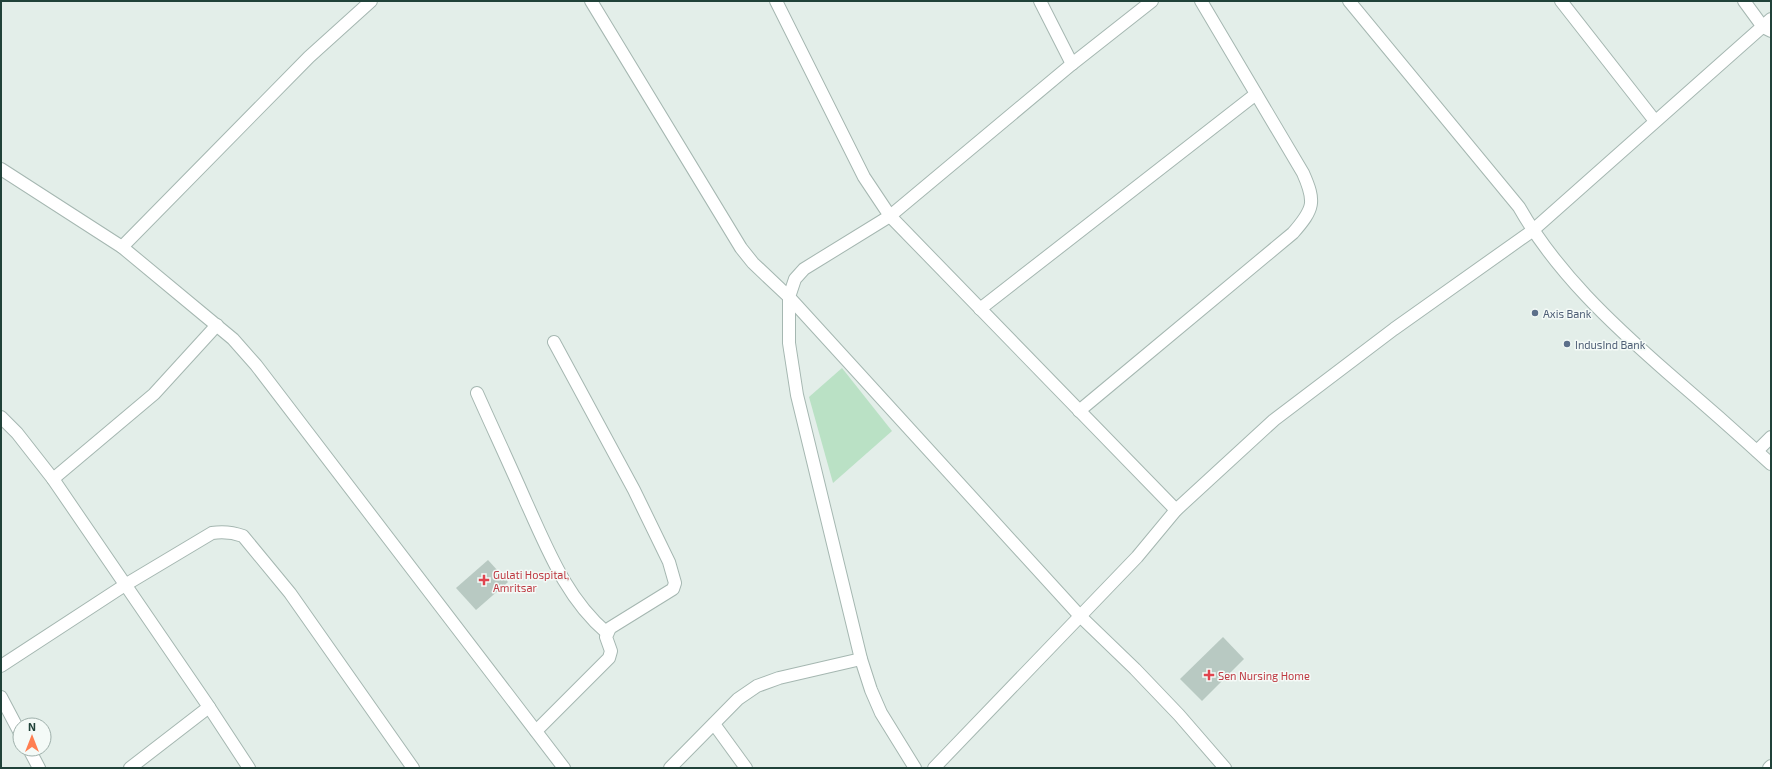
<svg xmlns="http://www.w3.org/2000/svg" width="1772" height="769" font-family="'Exo 2',sans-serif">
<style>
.green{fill:#bae1c5}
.building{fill:#b8c9c2}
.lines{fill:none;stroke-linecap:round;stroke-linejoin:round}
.minor-casing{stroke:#a5b7b1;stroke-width:14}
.minor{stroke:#fff;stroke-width:12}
.service-dot{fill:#5c6f8a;stroke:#f4faf7;stroke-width:1.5}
.health-dot{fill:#e0444e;stroke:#f4faf7;stroke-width:1.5}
.labels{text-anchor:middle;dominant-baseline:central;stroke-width:3;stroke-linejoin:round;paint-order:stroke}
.service-label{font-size:11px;fill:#4e5e75;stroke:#f4faf7;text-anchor:start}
.health-label{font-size:11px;fill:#be3a42;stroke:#f4faf7;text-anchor:start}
</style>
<rect width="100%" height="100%" fill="#e3eee9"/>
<path class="green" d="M 842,368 L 892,431 L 833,483 L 809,397 Z"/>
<g class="building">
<path d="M 488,560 L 508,582 L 476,610 L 456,588 Z"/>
<path d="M 1223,637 L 1244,659 L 1202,701 L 1180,679 Z"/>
</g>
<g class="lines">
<defs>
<g id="minor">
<path d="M 591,1 L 741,248 L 753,263 L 789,297 L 789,343 L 797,395 L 861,659 L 871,690 L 881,713 L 915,768"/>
<path d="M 776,1 L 864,177 L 890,216 L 1176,510"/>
<path d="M 1040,1 L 1072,64"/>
<path d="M 1152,1 L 1072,64 L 890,216 L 804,269 L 795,279 L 789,297 L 1080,616 L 1135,669 L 1179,715 L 1225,768"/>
<path d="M 1349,1 L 1519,207 C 1556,272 1612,324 1668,373 C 1703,403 1737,433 1771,464"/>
<path d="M 1561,1 L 1655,121"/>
<path d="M 1744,1 L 1763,27 L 1771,31"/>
<path d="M 1,169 L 122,247 L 233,339 L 256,365 L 564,768"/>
<path d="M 122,247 L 309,57 L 371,1"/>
<path d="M 980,309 L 1256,94"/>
<path d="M 477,393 C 493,429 510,465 526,502 C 548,550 566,598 607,633"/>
<path d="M 1079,411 L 1293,233 C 1314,209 1316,202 1303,173 L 1201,1"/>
<path d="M 1,417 L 17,433 L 53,479 L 209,707 L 130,768"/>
<path d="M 1757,451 L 1771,437"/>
<path d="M 53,479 L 154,394 L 217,325"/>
<path d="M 1,666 L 125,585 L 212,533 C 224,531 232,532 243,536 L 290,593 L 413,768"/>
<path d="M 1,697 L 20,733"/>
<path d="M 209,707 L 249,768"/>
<path d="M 714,724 L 746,768"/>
<path d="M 536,731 L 609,658 L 611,651 L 606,637 L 610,628 L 673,589 L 675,583 L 669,562 L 634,490 L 554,342"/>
<path d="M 29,749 L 39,768"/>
<path d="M 670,768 L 738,699 L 757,686 L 779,678 L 861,659"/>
<path d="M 934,768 L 1137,557 L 1176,510 L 1274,420 L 1394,329 L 1532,231 L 1771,19"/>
<path d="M 1769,768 L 1771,766"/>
</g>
</defs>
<use href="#minor" class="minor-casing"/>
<use href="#minor" class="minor"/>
</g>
<g class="service-dot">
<circle cx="1535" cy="313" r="4"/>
<circle cx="1567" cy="344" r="4"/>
</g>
<g class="health-dot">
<path d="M482 574h4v4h4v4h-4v4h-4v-4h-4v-4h4z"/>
<path d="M1207 669h4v4h4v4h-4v4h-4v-4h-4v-4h4z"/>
</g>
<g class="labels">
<g class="service-label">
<text x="1543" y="313">Axis Bank</text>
<text x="1575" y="344">IndusInd Bank</text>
</g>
<g class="health-label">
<text x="493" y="574">Gulati Hospital,<tspan x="493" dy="13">Amritsar</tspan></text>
<text x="1218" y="675">Sen Nursing Home</text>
</g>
</g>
<rect width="1772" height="769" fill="none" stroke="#204239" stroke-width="4"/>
<g transform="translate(32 737)"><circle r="19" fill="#f4faf7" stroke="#9fb0ab"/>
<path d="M0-3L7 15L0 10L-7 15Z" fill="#ff7e50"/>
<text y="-6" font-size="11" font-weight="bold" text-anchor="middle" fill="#204239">N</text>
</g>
</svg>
